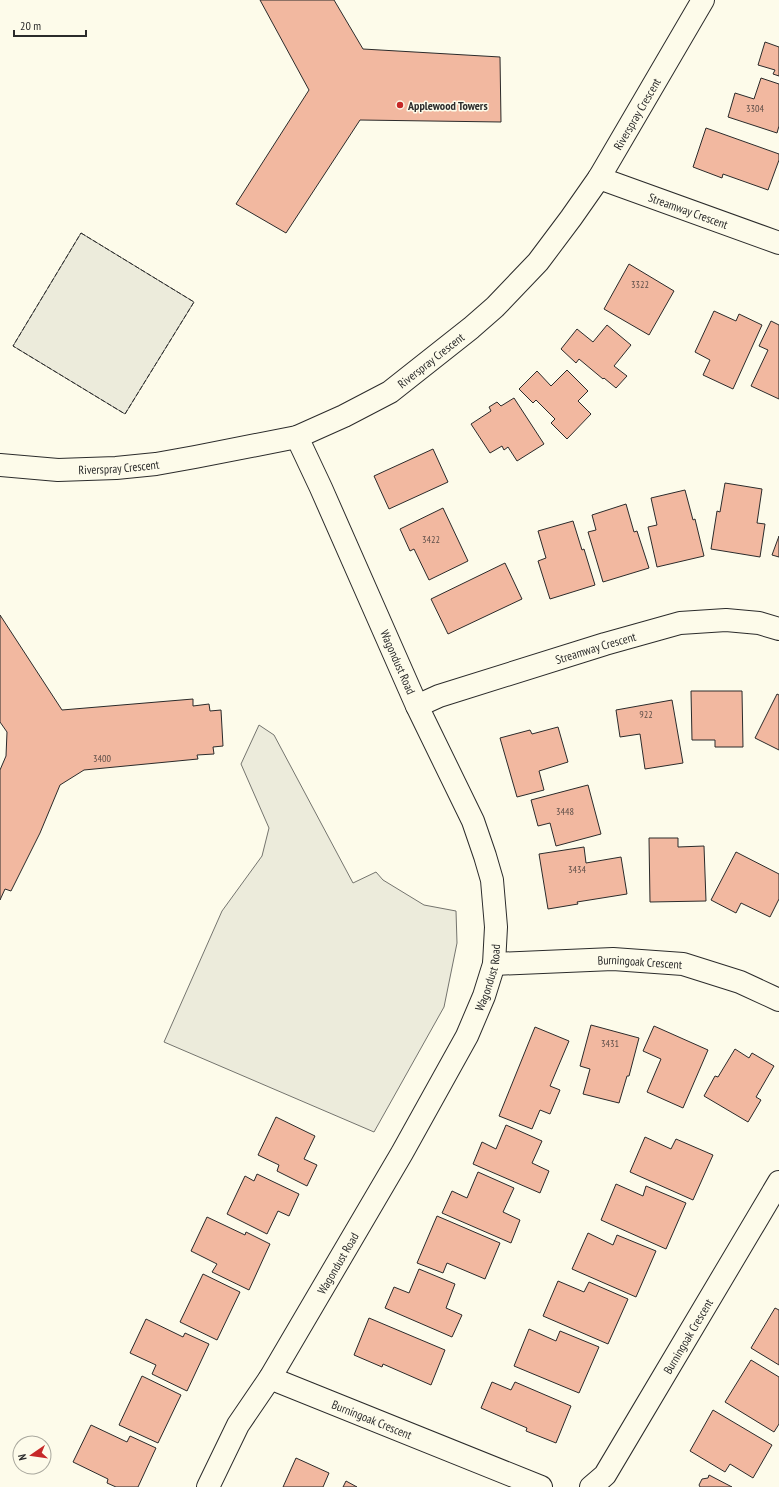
<svg xmlns="http://www.w3.org/2000/svg" width="779" height="1487" font-family="'PT Sans Narrow',sans-serif">
<style>
.green{fill:#ecebdb;stroke:#74746e}
.building{fill:#f2b8a0;stroke:#2b2b2b}
.lines{fill:none;stroke-linecap:round;stroke-linejoin:round}
.minor-casing{stroke:#2b2b2b;stroke-width:24}
.minor{stroke:#fdfbea;stroke-width:22}
.fence{stroke:#2b2b2b;stroke-width:1;stroke-dasharray:5 2;stroke-linecap:butt}
.poi-dot{fill:#c62828;stroke:#fdfbea;stroke-width:1.5}
.labels{text-anchor:middle;dominant-baseline:central;stroke-width:3;stroke-linejoin:round;paint-order:stroke}
.number-label{font-size:10px;fill:#5d4e48}
.poi-label{font-size:12px;font-weight:bold;fill:#2b2b2b;stroke:#fdfbea;text-anchor:start}
.street-label{font-size:12px;fill:#2b2b2b;stroke:#fdfbea}
</style>
<rect width="100%" height="100%" fill="#fdfbea"/>
<g class="green">
<path d="M 81,233 L 194,302 L 125,414 L 13,346 Z"/>
<path d="M 259,725 L 274,735 L 353,883 L 376,872 L 383,880 L 424,905 L 456,911 L 457,943 L 444,1007 L 374,1132 L 164,1042 L 222,911 L 262,856 L 269,828 L 241,764 Z"/>
</g>
<g class="building">
<path d="M 260,0 L 334,0 L 363,49 L 500,57 L 501,122 L 360,120 L 286,233 L 236,204 L 309,90 Z"/>
<path d="M 765,42 L 779,47 L 779,76 L 773,74 L 775,70 L 758,65 Z"/>
<path d="M 761,78 L 779,84 L 779,126 L 777,133 L 728,117 L 735,93 L 754,99 Z"/>
<path d="M 706,128 L 779,154 L 779,160 L 768,190 L 723,174 L 722,178 L 693,167 Z"/>
<path d="M 629,264 L 674,291 L 649,335 L 604,309 Z"/>
<path d="M 714,311 L 736,321 L 739,314 L 762,325 L 733,389 L 703,375 L 710,360 L 695,352 Z"/>
<path d="M 771,321 L 779,325 L 779,399 L 751,386 L 768,350 L 759,346 Z"/>
<path d="M 607,325 L 631,345 L 614,366 L 627,376 L 616,388 L 604,378 L 603,379 L 579,359 L 576,363 L 561,349 L 577,329 L 593,342 Z"/>
<path d="M 567,370 L 588,391 L 578,401 L 591,414 L 567,439 L 551,423 L 555,419 L 536,400 L 533,403 L 519,389 L 537,371 L 551,386 Z"/>
<path d="M 514,398 L 544,444 L 517,461 L 508,447 L 504,450 L 502,446 L 490,453 L 471,424 L 491,411 L 489,407 L 497,402 L 501,406 Z"/>
<path d="M 433,449 L 448,482 L 389,509 L 374,476 Z"/>
<path d="M 725,483 L 762,489 L 757,523 L 765,524 L 760,557 L 711,549 L 717,511 L 720,512 Z"/>
<path d="M 685,490 L 693,520 L 695,519 L 704,556 L 657,567 L 648,527 L 657,525 L 651,498 Z"/>
<path d="M 626,504 L 634,532 L 637,531 L 649,568 L 603,582 L 588,532 L 596,530 L 592,515 Z"/>
<path d="M 443,508 L 468,561 L 429,580 L 414,549 L 410,551 L 400,529 Z"/>
<path d="M 573,521 L 582,550 L 584,549 L 595,585 L 550,599 L 538,561 L 546,558 L 538,531 Z"/>
<path d="M 779,536 L 779,557 L 772,555 Z"/>
<path d="M 505,563 L 522,599 L 448,634 L 431,599 Z"/>
<path d="M 0,615 L 62,710 L 193,699 L 193,706 L 209,704 L 210,711 L 221,710 L 223,746 L 213,747 L 214,754 L 197,755 L 198,759 L 84,770 L 60,785 L 40,833 L 11,891 L 5,889 L 0,900 L 0,770 L 6,756 L 7,732 L 0,722 Z"/>
<path d="M 691,691 L 742,691 L 743,747 L 715,747 L 715,740 L 692,740 Z"/>
<path d="M 777,694 L 779,695 L 779,750 L 755,738 Z"/>
<path d="M 672,700 L 683,763 L 645,769 L 640,734 L 620,737 L 616,710 Z"/>
<path d="M 558,727 L 568,762 L 539,771 L 544,790 L 517,797 L 500,738 L 530,730 L 532,734 Z"/>
<path d="M 588,785 L 601,834 L 556,846 L 550,823 L 538,826 L 531,800 Z"/>
<path d="M 649,838 L 678,838 L 678,847 L 704,846 L 706,901 L 650,902 Z"/>
<path d="M 584,847 L 586,863 L 621,857 L 627,894 L 577,902 L 578,904 L 548,909 L 539,854 Z"/>
<path d="M 736,852 L 779,874 L 779,899 L 770,917 L 741,903 L 736,913 L 711,900 Z"/>
<path d="M 591,1025 L 639,1038 L 629,1076 L 627,1076 L 619,1103 L 583,1094 L 590,1069 L 580,1066 Z"/>
<path d="M 654,1026 L 708,1050 L 683,1108 L 647,1092 L 661,1059 L 643,1051 Z"/>
<path d="M 535,1027 L 569,1041 L 550,1086 L 560,1090 L 550,1114 L 540,1110 L 532,1129 L 499,1116 Z"/>
<path d="M 735,1049 L 749,1058 L 752,1053 L 774,1066 L 756,1097 L 761,1100 L 748,1122 L 704,1096 L 715,1076 L 718,1077 Z"/>
<path d="M 276,1117 L 315,1136 L 304,1159 L 317,1165 L 307,1186 L 277,1171 L 279,1165 L 258,1155 Z"/>
<path d="M 506,1125 L 542,1141 L 532,1163 L 549,1171 L 540,1193 L 473,1164 L 482,1142 L 496,1149 Z"/>
<path d="M 645,1137 L 671,1149 L 676,1139 L 713,1155 L 693,1200 L 630,1172 Z"/>
<path d="M 478,1172 L 514,1188 L 503,1212 L 520,1220 L 511,1243 L 442,1213 L 452,1191 L 467,1198 Z"/>
<path d="M 257,1174 L 299,1194 L 289,1216 L 278,1211 L 267,1234 L 227,1214 L 245,1176 L 254,1181 Z"/>
<path d="M 616,1184 L 643,1196 L 646,1186 L 686,1203 L 666,1249 L 601,1220 Z"/>
<path d="M 437,1216 L 500,1243 L 485,1279 L 447,1263 L 443,1273 L 417,1263 Z"/>
<path d="M 207,1217 L 245,1235 L 246,1232 L 270,1244 L 249,1290 L 212,1272 L 217,1264 L 191,1251 Z"/>
<path d="M 588,1233 L 613,1245 L 617,1235 L 656,1251 L 636,1297 L 572,1269 Z"/>
<path d="M 419,1269 L 455,1284 L 446,1308 L 462,1315 L 452,1337 L 385,1308 L 394,1287 L 409,1293 Z"/>
<path d="M 203,1274 L 240,1292 L 217,1340 L 180,1322 Z"/>
<path d="M 558,1281 L 584,1292 L 589,1282 L 628,1299 L 608,1344 L 543,1316 Z"/>
<path d="M 775,1308 L 779,1310 L 779,1365 L 751,1348 Z"/>
<path d="M 369,1318 L 445,1350 L 431,1385 L 383,1364 L 382,1367 L 354,1355 Z"/>
<path d="M 146,1319 L 183,1337 L 185,1333 L 209,1344 L 187,1391 L 152,1374 L 156,1365 L 130,1353 Z"/>
<path d="M 529,1329 L 556,1341 L 560,1331 L 599,1347 L 579,1393 L 514,1366 Z"/>
<path d="M 751,1360 L 779,1377 L 779,1424 L 774,1432 L 725,1402 Z"/>
<path d="M 142,1376 L 181,1395 L 158,1443 L 119,1425 Z"/>
<path d="M 492,1382 L 511,1390 L 515,1382 L 571,1406 L 556,1443 L 526,1431 L 527,1428 L 481,1408 Z"/>
<path d="M 713,1410 L 772,1445 L 753,1478 L 730,1464 L 725,1472 L 690,1451 Z"/>
<path d="M 91,1425 L 127,1442 L 130,1436 L 156,1448 L 138,1487 L 116,1487 L 107,1483 L 108,1479 L 73,1462 Z"/>
<path d="M 296,1458 L 329,1473 L 323,1487 L 283,1487 Z"/>
<path d="M 709,1475 L 732,1487 L 700,1487 L 699,1485 L 702,1479 L 708,1478 Z"/>
<path d="M 346,1481 L 357,1487 L 343,1487 Z"/>
</g>
<g class="lines">
<defs>
<g id="minor">
<path id="s1" d="M 599,178 L 779,243"/>
<path id="s2" d="M 0,465 L 58,470 L 116,468 L 156,464 L 195,457 L 297,437 L 344,416 L 390,392 L 471,328 L 495,307 L 538,262 L 571,218 L 599,178 L 703,0"/>
<path id="s3" d="M 417,706 L 439,696 L 605,644 L 680,623 L 726,620 L 759,623 L 779,629"/>
<path id="s4" d="M 494,964 L 613,959 L 683,964 L 740,982 L 779,1000"/>
<path id="s5" d="M 270,1378 L 541,1487"/>
<path id="s6" d="M 208,1487 L 238,1425 L 270,1378 L 402,1153 L 467,1036 L 484,996 L 494,964 L 496,927 L 492,880 L 485,856 L 473,821 L 417,706 L 321,488 L 297,437"/>
<path id="s7" d="M 591,1487 L 605,1475 L 779,1182"/>
</g>
</defs>
<use href="#minor" class="minor-casing"/>
<use href="#minor" class="minor"/>
<path class="fence" d="M 81,233 L 194,302 L 125,414 L 13,346 Z"/>
</g>
<circle class="poi-dot" cx="400" cy="105" r="4"/>
<g class="labels">
<g class="number-label">
<text x="755" y="108">3304</text>
<text x="640" y="284">3322</text>
<text x="431" y="539">3422</text>
<text x="646" y="714">922</text>
<text x="102" y="758">3400</text>
<text x="565" y="811">3448</text>
<text x="577" y="869">3434</text>
<text x="610" y="1043">3431</text>
</g>
<g class="poi-label">
<text x="408" y="105">Applewood Towers</text>
</g>
<g class="street-label">
<text stroke="none"><textPath href="#s2" startOffset="779">Riverspray Crescent</textPath></text>
<text stroke="none"><textPath href="#s1" startOffset="95">Streamway Crescent</textPath></text>
<text stroke="none"><textPath href="#s2" startOffset="455">Riverspray Crescent</textPath></text>
<text stroke="none"><textPath href="#s2" startOffset="119">Riverspray Crescent</textPath></text>
<text stroke="none"><textPath href="#s3" startOffset="188">Streamway Crescent</textPath></text>
<text transform="translate(398 662) rotate(66)">Wagondust Road</text>
<text stroke="none"><textPath href="#s4" startOffset="146">Burningoak Crescent</textPath></text>
<text stroke="none"><textPath href="#s6" startOffset="583">Wagondust Road</textPath></text>
<text stroke="none"><textPath href="#s6" startOffset="259">Wagondust Road</textPath></text>
<text stroke="none"><textPath href="#s7" startOffset="180">Burningoak Crescent</textPath></text>
<text stroke="none"><textPath href="#s5" startOffset="110">Burningoak Crescent</textPath></text>
</g>
</g>
<g transform="translate(32 1455) rotate(257)"><circle r="19" fill="#fdfbea" stroke="#a9a89e"/>
<path d="M0-3L7 15L0 10L-7 15Z" fill="#c62828"/>
<text y="-6" font-size="11" font-weight="bold" text-anchor="middle" fill="#2b2b2b">N</text>
</g>
<path d="M14 30v6h72v-6" fill="none" stroke="#2b2b2b" stroke-width="2"/>
<text x="20" y="30" font-size="12" fill="#2b2b2b" stroke="#fdfbea" stroke-width="3" paint-order="stroke">20 m</text>
</svg>
